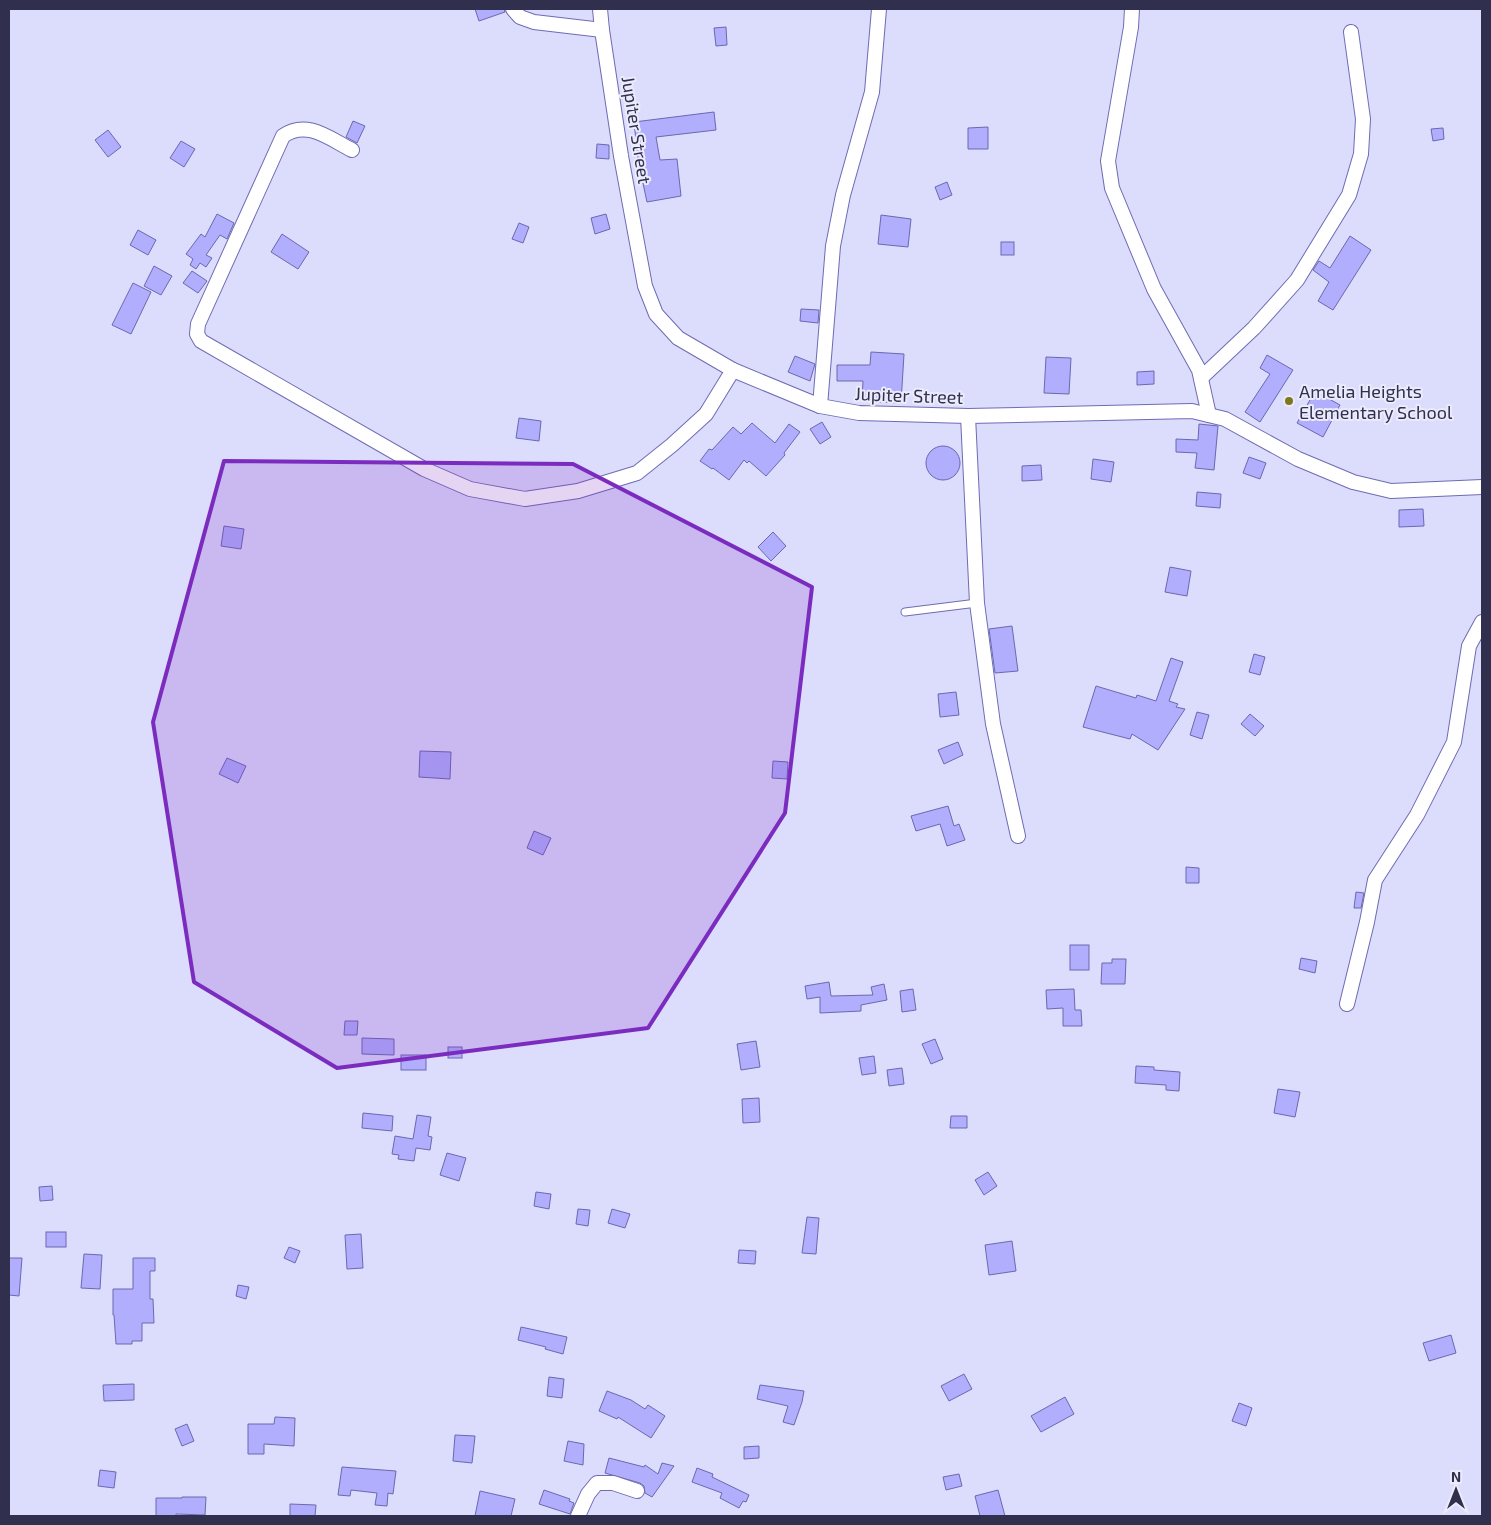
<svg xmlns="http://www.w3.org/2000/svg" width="1491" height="1525" font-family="'Exo 2',sans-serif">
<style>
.building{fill:#b0aefd;stroke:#6c68af}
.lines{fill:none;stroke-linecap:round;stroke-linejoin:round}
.lane-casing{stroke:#6f6bb3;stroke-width:9}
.street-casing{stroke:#6f6bb3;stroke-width:16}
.lane{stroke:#fff;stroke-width:7}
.street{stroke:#fff;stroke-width:14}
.marked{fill:#7b2cbf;fill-opacity:0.2;stroke:#7b2cbf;stroke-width:4;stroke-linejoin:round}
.poi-dot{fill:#7e771b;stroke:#ebebfc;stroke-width:2}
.labels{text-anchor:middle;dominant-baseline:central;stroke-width:4;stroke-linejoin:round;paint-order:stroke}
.street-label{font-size:18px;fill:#302f4e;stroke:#ebebfc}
.poi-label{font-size:18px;fill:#302f4e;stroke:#ebebfc;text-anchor:start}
</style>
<rect width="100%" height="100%" fill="#dcdcfd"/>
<g class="building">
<path d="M 475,9 L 504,9 L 505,12 L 479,21 Z"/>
<path d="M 726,27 L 727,45 L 716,46 L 714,28 Z"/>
<path d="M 714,112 L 716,130 L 656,137 L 660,160 L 677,159 L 681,196 L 647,202 L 638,160 L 634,122 Z"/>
<path d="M 353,121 L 365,126 L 357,143 L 346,137 Z"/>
<path d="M 988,127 L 988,149 L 968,149 L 968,128 Z"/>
<path d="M 1443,128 L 1444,139 L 1433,141 L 1431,129 Z"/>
<path d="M 108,130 L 121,147 L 108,157 L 95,140 Z"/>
<path d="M 181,141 L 195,149 L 184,167 L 170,158 Z"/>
<path d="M 597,144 L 609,145 L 609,159 L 596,158 Z"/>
<path d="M 947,182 L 952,195 L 940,200 L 935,187 Z"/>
<path d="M 217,214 L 234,223 L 227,239 L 220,235 L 206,255 L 212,258 L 206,267 L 200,263 L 196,269 L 190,265 L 193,259 L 186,254 L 201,234 L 205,237 Z"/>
<path d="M 606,214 L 610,229 L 595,234 L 591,218 Z"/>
<path d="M 881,215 L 911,219 L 908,247 L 878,244 Z"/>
<path d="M 519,223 L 529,227 L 523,243 L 512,239 Z"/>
<path d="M 138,230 L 156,240 L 148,255 L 130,245 Z"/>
<path d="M 282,234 L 309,252 L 298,269 L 271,252 Z"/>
<path d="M 1350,236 L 1371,250 L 1333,310 L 1318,301 L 1329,282 L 1313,270 L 1319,261 L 1330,268 Z"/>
<rect x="1001" y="242" width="13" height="13"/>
<path d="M 154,266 L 172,276 L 161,295 L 144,286 Z"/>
<path d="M 192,271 L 207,281 L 198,293 L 183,283 Z"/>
<path d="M 133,283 L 151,292 L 131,334 L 112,325 Z"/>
<path d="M 801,309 L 819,310 L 818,323 L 800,321 Z"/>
<path d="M 871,352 L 904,354 L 901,403 L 862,401 L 863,381 L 837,381 L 837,365 L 870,365 Z"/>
<path d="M 1267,355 L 1293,370 L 1260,422 L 1245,412 L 1270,374 L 1260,368 Z"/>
<path d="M 795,356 L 815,364 L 810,381 L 788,372 Z"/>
<path d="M 1046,357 L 1071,358 L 1069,394 L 1044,393 Z"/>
<path d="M 1154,371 L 1154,384 L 1137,385 L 1137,372 Z"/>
<path d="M 1315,391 L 1340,405 L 1323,437 L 1297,423 Z"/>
<path d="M 519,418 L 541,421 L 539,441 L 516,438 Z"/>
<path d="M 822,422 L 831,437 L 820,444 L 810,429 Z"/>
<path d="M 752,423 L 775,443 L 789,424 L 800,432 L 784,453 L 785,455 L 766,476 L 749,461 L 747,463 L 744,460 L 729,480 L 713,468 L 712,469 L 700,461 L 709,449 L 712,450 L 733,427 L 741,434 Z"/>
<path d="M 1199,424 L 1218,426 L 1214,470 L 1195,468 L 1197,453 L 1176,452 L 1176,439 L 1198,440 Z"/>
<circle cx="943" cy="463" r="17"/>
<path d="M 1249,457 L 1266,463 L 1260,479 L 1243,473 Z"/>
<path d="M 1093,459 L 1114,462 L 1111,482 L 1091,479 Z"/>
<path d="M 1041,465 L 1042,480 L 1022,481 L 1022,466 Z"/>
<path d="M 1197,492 L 1221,494 L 1220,508 L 1196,506 Z"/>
<path d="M 1423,509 L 1424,526 L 1399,527 L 1399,510 Z"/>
<path d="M 224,526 L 244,529 L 241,549 L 221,546 Z"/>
<path d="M 773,532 L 786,546 L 771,561 L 758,547 Z"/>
<path d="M 1170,567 L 1191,571 L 1187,596 L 1165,592 Z"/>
<path d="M 1012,626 L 1018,671 L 995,673 L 989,629 Z"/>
<path d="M 1254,654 L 1265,657 L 1260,675 L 1249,672 Z"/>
<path d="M 1171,658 L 1183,662 L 1169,701 L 1178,704 L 1176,707 L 1185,709 L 1158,750 L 1132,734 L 1130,739 L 1083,727 L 1096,686 L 1136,698 L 1137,695 L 1156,701 Z"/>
<path d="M 956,692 L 959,715 L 940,717 L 938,694 Z"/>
<path d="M 1197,712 L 1209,715 L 1202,739 L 1190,735 Z"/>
<path d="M 1250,714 L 1264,726 L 1255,736 L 1241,724 Z"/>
<path d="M 958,742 L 963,755 L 944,764 L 938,750 Z"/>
<path d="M 420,751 L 451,752 L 450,779 L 419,777 Z"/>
<path d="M 227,758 L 246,766 L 238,783 L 219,774 Z"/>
<path d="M 773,761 L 788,762 L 787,779 L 772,778 Z"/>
<path d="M 948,806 L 954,826 L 959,824 L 965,840 L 947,846 L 940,824 L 916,831 L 911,816 Z"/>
<path d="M 534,831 L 551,838 L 543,855 L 527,848 Z"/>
<path d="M 1186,867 L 1199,868 L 1199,883 L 1186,883 Z"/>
<path d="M 1356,892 L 1364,893 L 1361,908 L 1354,908 Z"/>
<rect x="1070" y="945" width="19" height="25"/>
<path d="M 1301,958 L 1317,961 L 1315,973 L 1299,969 Z"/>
<path d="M 1112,959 L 1126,959 L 1125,984 L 1101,984 L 1102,963 L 1112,963 Z"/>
<path d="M 829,982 L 831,996 L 873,995 L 871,987 L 884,984 L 887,1000 L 861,1005 L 861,1011 L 820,1013 L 820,997 L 807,999 L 805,986 Z"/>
<path d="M 913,989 L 916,1010 L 902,1012 L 900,991 Z"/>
<path d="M 1074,989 L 1075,1010 L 1081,1010 L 1082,1026 L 1063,1026 L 1063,1008 L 1047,1009 L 1046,990 Z"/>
<path d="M 345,1021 L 358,1021 L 357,1035 L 344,1035 Z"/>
<path d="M 362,1038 L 394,1039 L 394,1055 L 362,1054 Z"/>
<path d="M 935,1039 L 943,1059 L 931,1064 L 922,1044 Z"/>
<path d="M 756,1041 L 760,1067 L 741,1070 L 737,1044 Z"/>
<rect x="448" y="1047" width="14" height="11"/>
<rect x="401" y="1055" width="25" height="15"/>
<path d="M 874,1056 L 876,1073 L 862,1075 L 859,1058 Z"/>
<path d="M 1136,1066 L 1154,1067 L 1154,1070 L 1180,1072 L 1179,1091 L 1166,1090 L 1166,1085 L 1135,1083 Z"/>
<path d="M 902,1068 L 904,1084 L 889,1086 L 887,1070 Z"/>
<path d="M 1278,1089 L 1300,1092 L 1295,1117 L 1274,1113 Z"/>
<path d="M 759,1098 L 760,1122 L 743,1123 L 742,1099 Z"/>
<path d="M 363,1113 L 393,1116 L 392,1131 L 362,1128 Z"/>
<path d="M 417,1115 L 431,1117 L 428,1136 L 432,1137 L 430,1150 L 416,1148 L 414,1161 L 398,1159 L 399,1155 L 392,1154 L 395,1136 L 413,1139 Z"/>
<path d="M 951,1116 L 967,1116 L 967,1128 L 950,1128 Z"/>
<path d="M 447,1153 L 466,1158 L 459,1181 L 440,1175 Z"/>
<path d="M 988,1172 L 997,1186 L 984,1195 L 975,1180 Z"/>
<path d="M 52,1186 L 53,1200 L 40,1201 L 39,1187 Z"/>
<path d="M 536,1192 L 551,1194 L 549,1209 L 534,1206 Z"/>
<path d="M 578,1209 L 590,1210 L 588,1226 L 576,1224 Z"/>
<path d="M 612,1209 L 630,1214 L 625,1228 L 608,1223 Z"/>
<path d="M 807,1217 L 819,1218 L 816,1254 L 802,1253 Z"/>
<rect x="46" y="1232" width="20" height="15"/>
<path d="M 361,1234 L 363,1268 L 347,1269 L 345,1235 Z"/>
<path d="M 1012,1241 L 1016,1271 L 989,1275 L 985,1245 Z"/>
<path d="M 289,1247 L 300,1251 L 295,1263 L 284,1258 Z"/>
<path d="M 739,1250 L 756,1251 L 755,1264 L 738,1263 Z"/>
<path d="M 84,1254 L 102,1255 L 100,1289 L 81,1288 Z"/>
<path d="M 9,1258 L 22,1258 L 19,1296 L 9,1295 Z"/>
<path d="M 133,1258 L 155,1258 L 155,1271 L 150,1271 L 150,1299 L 153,1299 L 154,1323 L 142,1323 L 142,1341 L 132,1341 L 132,1344 L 116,1344 L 114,1315 L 113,1315 L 113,1289 L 133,1289 Z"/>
<path d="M 238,1285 L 249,1287 L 246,1299 L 236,1296 Z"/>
<path d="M 521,1327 L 567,1337 L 563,1354 L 545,1349 L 546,1347 L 518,1340 Z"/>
<path d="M 1451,1335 L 1456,1353 L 1429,1361 L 1423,1343 Z"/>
<path d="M 964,1374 L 972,1389 L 949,1401 L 941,1386 Z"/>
<path d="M 549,1377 L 564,1379 L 562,1398 L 547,1396 Z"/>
<path d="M 134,1384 L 134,1400 L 104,1401 L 103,1385 Z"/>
<path d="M 760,1385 L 804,1391 L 802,1402 L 794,1425 L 783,1422 L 788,1406 L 757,1399 Z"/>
<path d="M 607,1391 L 631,1400 L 645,1409 L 648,1405 L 665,1416 L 651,1438 L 618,1417 L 617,1419 L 599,1411 Z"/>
<path d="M 1065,1397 L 1074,1414 L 1041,1432 L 1031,1416 Z"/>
<path d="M 1239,1403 L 1252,1408 L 1246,1426 L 1232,1421 Z"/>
<path d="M 275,1417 L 295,1418 L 294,1446 L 264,1444 L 264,1454 L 248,1454 L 248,1424 L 274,1424 Z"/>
<path d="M 187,1424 L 194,1441 L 182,1446 L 175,1429 Z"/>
<path d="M 455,1435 L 475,1436 L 472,1463 L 453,1461 Z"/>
<path d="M 568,1441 L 584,1444 L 583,1465 L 564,1461 Z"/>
<path d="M 759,1446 L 759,1458 L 744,1459 L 744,1447 Z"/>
<path d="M 609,1458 L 644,1467 L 645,1465 L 658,1474 L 662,1463 L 674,1466 L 652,1497 L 645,1493 L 644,1486 L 640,1483 L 605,1473 Z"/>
<path d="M 342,1467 L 396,1471 L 393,1494 L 388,1493 L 387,1506 L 375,1505 L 377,1493 L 351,1490 L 350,1496 L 338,1495 Z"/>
<path d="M 697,1468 L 713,1474 L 712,1477 L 749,1495 L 746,1502 L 743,1501 L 739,1508 L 720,1498 L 722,1493 L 692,1482 Z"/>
<path d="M 100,1470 L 116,1472 L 114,1488 L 98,1486 Z"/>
<path d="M 959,1474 L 962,1486 L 946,1490 L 943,1477 Z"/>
<path d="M 544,1490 L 570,1499 L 569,1501 L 574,1503 L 570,1514 L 539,1504 Z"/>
<path d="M 998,1490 L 1005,1516 L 980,1516 L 975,1496 Z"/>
<path d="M 480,1491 L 515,1499 L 511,1516 L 475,1516 Z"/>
<path d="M 182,1497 L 206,1497 L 205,1515 L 176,1514 L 176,1516 L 156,1516 L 156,1498 L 182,1498 Z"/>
<path d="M 290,1504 L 316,1505 L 315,1516 L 290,1516 Z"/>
</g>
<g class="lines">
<defs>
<path id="lane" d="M 905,612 L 977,603"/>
<g id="street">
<path d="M 513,9 L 520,17 L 534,22 L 602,30"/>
<path d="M 600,9 L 602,30 L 621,156 L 645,286 L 656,314 L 678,338 L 733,370 L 820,406 L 859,413 L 968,416 L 1192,411 L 1225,419 L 1298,459 L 1353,482 L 1391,491 L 1482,487"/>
<path d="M 1132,9 L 1131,27 L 1108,161 L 1112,188 L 1154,289 L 1199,370 L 1209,415"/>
<path d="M 352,150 C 330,139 307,119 283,136 L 198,324 L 197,334 L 201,341 L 424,469 L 470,489 L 525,499 L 578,491 L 637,473 L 672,445 L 706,414 L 733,370"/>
<path d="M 1201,378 L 1254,328 L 1297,280 L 1349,195 L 1361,154 L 1363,119 L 1351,32"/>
<path d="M 820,406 L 833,246 L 843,195 L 872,92 L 879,9"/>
<path d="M 968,416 L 977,603 L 993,724 L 1018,836"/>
<path d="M 1347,1004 L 1367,922 L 1375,880 L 1417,815 L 1454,742 L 1469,646 L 1482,622"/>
<path d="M 578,1516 L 588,1494 L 597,1483 L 613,1483 L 637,1491"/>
</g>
</defs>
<use href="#lane" class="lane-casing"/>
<use href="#street" class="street-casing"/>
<use href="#lane" class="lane"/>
<use href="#street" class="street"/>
</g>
<path class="marked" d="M 224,461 L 573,464 L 812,587 L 785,813 L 648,1028 L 337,1068 L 194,982 L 153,722 Z"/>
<circle class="poi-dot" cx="1289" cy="401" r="5"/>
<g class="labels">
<g class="street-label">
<text transform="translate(637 130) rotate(81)">Jupiter Street</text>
<text transform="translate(909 395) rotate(2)">Jupiter Street</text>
</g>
<g class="poi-label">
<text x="1299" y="391">Amelia Heights<tspan x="1299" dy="21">Elementary School</tspan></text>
</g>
</g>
<rect width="1491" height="1525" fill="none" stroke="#302f4e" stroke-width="20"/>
<g transform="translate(1456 1490)" stroke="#ebebfc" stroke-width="4" paint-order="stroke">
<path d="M0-4L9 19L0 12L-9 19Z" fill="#302f4e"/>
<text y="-8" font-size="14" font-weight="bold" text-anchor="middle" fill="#302f4e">N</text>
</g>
</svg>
